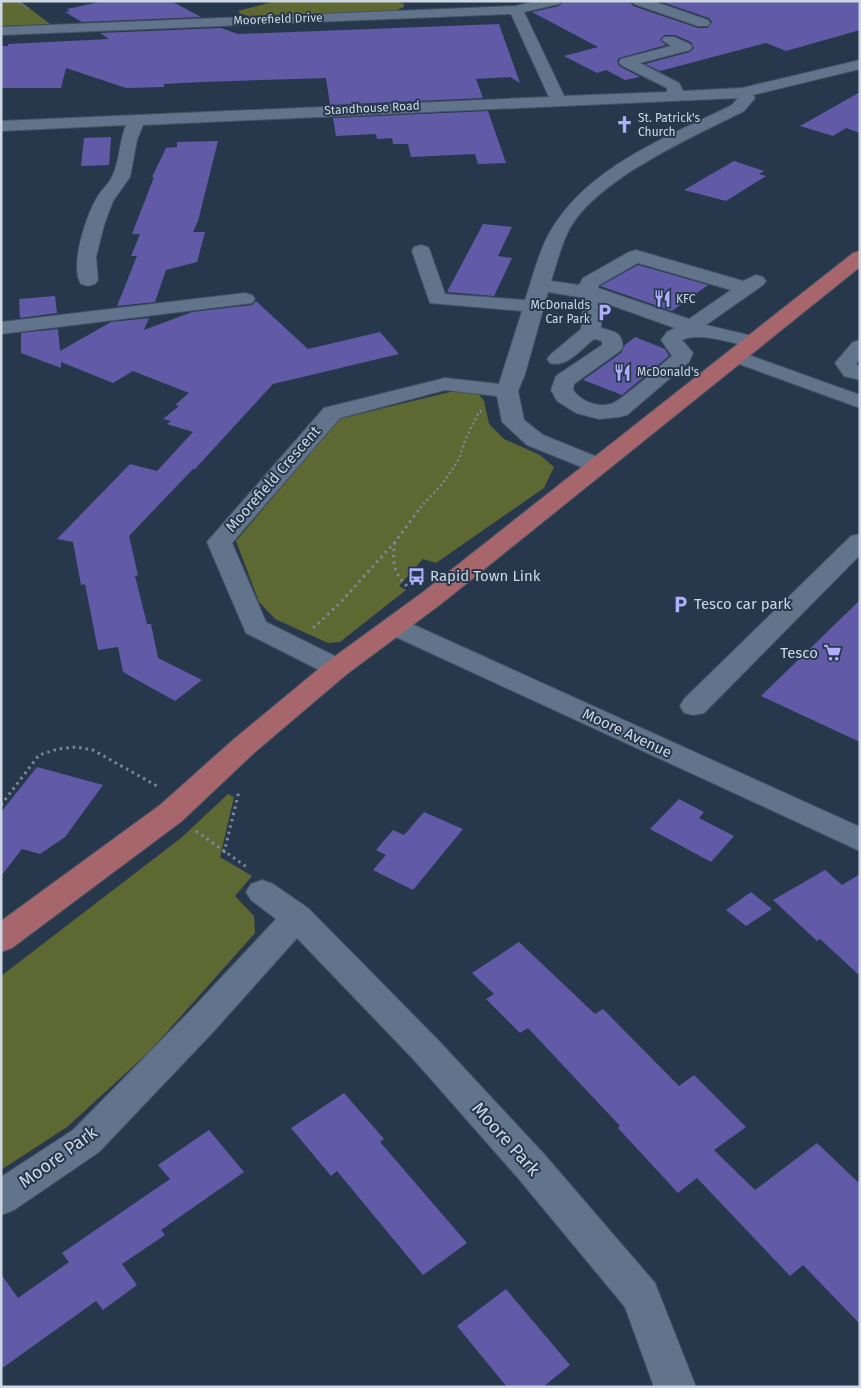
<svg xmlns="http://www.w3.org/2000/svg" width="861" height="1388" font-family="'Fira Sans',sans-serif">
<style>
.green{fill:#5e6832}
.building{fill:#605aa7}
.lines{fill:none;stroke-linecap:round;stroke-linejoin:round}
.minor-casing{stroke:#445364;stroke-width:2}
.major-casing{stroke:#445364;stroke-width:2}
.path-far2{stroke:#7a8899;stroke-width:2;stroke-dasharray:1 2;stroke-linecap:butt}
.path-far1{stroke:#7a8899;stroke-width:2.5;stroke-dasharray:2 3;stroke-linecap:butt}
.path{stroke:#7a8899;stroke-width:3;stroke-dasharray:2.5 4;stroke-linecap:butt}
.minor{fill:#61748b;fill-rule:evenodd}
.major{fill:#a7666b;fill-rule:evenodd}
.labels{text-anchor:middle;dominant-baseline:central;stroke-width:4;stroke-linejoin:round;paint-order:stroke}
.far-street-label{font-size:12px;fill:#cdd7e4;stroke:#27384d}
.far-poi-label{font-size:12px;fill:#cdd7e4;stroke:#27384d;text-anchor:start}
.street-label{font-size:15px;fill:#cdd7e4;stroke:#27384d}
.poi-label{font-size:15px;fill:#cdd7e4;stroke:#27384d;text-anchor:start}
.near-street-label{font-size:18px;fill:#cdd7e4;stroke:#27384d}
</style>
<rect width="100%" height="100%" fill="#27384d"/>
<g class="green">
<path d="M 1,1 L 20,1 L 50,24 L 1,26 Z"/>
<path d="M 276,1 L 397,1 L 404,4 L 404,7 L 392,12 L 383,13 L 252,17 L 241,14 L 238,11 Z"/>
<path d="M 450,392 L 477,392 L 484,401 L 489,424 L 504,439 L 540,455 L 554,467 L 544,488 L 436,563 L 423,559 L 399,586 L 406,590 L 340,642 L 328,643 L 275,619 L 259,602 L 236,541 L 339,419 Z"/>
<path d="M 228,794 L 234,797 L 220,857 L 252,876 L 235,896 L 254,916 L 255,933 L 150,1051 L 67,1127 L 1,1170 L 1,976 L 181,838 Z"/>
</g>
<g class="building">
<path d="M 104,1 L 171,1 L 201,17 L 82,22 L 65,12 L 70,11 L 67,9 Z"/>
<path d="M 563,1 L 630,1 L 633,6 L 698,28 L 708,28 L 712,22 L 709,18 L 659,1 L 860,1 L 860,30 L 786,51 L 766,43 L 660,71 L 645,64 L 690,52 L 694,48 L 691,42 L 675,35 L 664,35 L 660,40 L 666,45 L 619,58 L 617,61 L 619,66 L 640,77 L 625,80 L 606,70 L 597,73 L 564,56 L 598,47 L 532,12 L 559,6 Z"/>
<path d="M 499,24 L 520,83 L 510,77 L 476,79 L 483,98 L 330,105 L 326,78 L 203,82 L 164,84 L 164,87 L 126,88 L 66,68 L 61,88 L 1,88 L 1,46 L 8,46 L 8,44 L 109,39 L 100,33 L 221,28 L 238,34 Z"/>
<path d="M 860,92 L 860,133 L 846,128 L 833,136 L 800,126 Z"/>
<path d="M 488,111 L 506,163 L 478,164 L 475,154 L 411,157 L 408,144 L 393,144 L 392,138 L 377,139 L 376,134 L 336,136 L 333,118 Z"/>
<path d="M 111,137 L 109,165 L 81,166 L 84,138 Z"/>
<path d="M 218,141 L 198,221 L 193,232 L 205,232 L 197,262 L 166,270 L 155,302 L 117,306 L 137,256 L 131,256 L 140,234 L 132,234 L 154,177 L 152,177 L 166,148 L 177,147 L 177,142 Z"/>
<path d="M 734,161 L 764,171 L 759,174 L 766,176 L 726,201 L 684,190 Z"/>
<path d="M 483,224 L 512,227 L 498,256 L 512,258 L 494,296 L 447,292 Z"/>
<path d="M 638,265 L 708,285 L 672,311 L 600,286 Z"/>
<path d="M 55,296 L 57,313 L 20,318 L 19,299 Z"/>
<path d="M 256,301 L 308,349 L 380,332 L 399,354 L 273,384 L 195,469 L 193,469 L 129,536 L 138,575 L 135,576 L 147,624 L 151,624 L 158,658 L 202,680 L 175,701 L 123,672 L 118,647 L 98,650 L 85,584 L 81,585 L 73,542 L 57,539 L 130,464 L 157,471 L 193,432 L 167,424 L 171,421 L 163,419 L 179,406 L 175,405 L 189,393 L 133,371 L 113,383 L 61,362 L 61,368 L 21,353 L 21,333 L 58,329 L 60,351 L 111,322 L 149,318 L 144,330 L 192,312 L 252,305 Z"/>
<path d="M 635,337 L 665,349 L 669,356 L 622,395 L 583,380 L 621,353 L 625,345 Z"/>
<path d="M 860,600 L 860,742 L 761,696 Z"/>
<path d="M 37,767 L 103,785 L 65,837 L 40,854 L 22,849 L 1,876 L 1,812 Z"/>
<path d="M 679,799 L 704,812 L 699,818 L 734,836 L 711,862 L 650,829 Z"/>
<path d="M 424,812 L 463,829 L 413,890 L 373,870 L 386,855 L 376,850 L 393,830 L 404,835 Z"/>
<path d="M 825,870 L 842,885 L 860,874 L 860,976 L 820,939 L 817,941 L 773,900 Z"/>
<path d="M 751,892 L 772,909 L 746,926 L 726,910 Z"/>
<path d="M 519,942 L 595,1014 L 603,1009 L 679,1086 L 694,1075 L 746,1127 L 714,1150 L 755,1190 L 817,1143 L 860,1184 L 860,1324 L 803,1265 L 790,1276 L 697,1178 L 678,1193 L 618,1128 L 620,1126 L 528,1028 L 520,1033 L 486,999 L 494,994 L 472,973 Z"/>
<path d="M 344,1093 L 384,1139 L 380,1142 L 467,1243 L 423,1275 L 337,1171 L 331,1176 L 291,1128 Z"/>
<path d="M 209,1130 L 244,1172 L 161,1230 L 165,1235 L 122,1264 L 137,1285 L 103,1310 L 96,1301 L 1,1369 L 1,1274 L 18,1298 L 69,1262 L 62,1253 L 170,1179 L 158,1165 Z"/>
<path d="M 506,1289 L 570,1365 L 543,1387 L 507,1387 L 457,1326 Z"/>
</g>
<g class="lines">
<defs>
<g id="minor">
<path d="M 535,1 L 561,1 L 559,4 L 524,12 L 564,96 L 667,92 L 667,88 L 621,65 L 619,62 L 621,59 L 671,46 L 662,40 L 664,37 L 674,37 L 690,44 L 692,47 L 690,50 L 640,63 L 679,83 L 683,91 L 742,88 L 860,60 L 860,69 L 753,95 L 755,98 L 744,111 C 693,137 591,181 567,234 C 560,249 556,266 551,281 L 579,285 L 583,278 L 629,252 L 636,250 L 743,281 L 756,275 L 763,277 L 766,281 L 763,285 L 706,325 L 761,338 L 764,342 L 761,346 L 754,348 C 737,344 697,331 682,340 L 693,353 L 689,362 L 627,415 L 619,417 L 599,419 L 576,413 L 557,401 L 551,390 L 556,376 L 602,345 L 602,341 L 594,339 C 581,349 567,368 550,363 L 547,359 L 550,355 L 581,329 L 584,298 L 548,292 L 525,374 L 518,391 L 524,420 L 543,435 L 605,460 L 608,465 L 605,470 L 597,472 L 589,470 L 527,445 L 502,422 L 497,396 L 445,390 L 340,418 L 232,543 L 266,622 L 347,662 L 350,668 L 347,674 L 337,677 L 327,674 L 246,633 L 207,542 L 324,408 L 445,378 L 499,384 L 522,311 L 430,303 L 412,251 L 414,247 L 421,245 L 428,247 L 430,251 L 445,294 L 525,300 C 532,280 539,250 550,232 C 588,166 668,137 732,105 L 738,98 L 143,125 L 137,140 L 130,177 L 113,201 L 104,225 L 96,257 L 98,280 L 95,284 L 88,286 L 81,284 C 69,266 87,213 98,196 C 102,189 109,184 112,177 C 120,161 119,142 126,125 L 1,131 L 1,121 L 549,97 L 511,14 L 1,35 L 1,27 L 516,6 ZM 638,263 L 731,290 L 689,319 L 598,288 L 599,285 ZM 602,302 L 675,328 L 667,332 L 661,340 L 672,356 C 662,364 620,402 611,404 C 597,408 581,401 573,390 L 574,384 L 620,351 L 623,347 C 621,331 615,332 601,328 Z"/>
<path d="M 632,1 L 653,1 L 708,20 L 710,23 L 708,26 L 698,26 L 634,4 Z"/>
<path d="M 245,293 L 252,295 L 255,299 L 252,303 L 1,334 L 1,322 Z"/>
<path d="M 860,340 L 860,359 L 856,364 L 860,368 L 860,380 L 844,376 L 835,363 L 853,342 Z"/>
<path d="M 735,350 L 860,395 L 860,408 L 728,360 L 725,356 L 728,352 Z"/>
<path d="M 860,534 L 860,555 L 704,713 L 694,715 L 684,713 L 680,706 L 684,699 L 851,536 Z"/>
<path d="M 394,618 L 403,620 L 860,827 L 860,851 L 385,632 L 381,626 L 385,620 Z"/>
<path d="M 262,880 L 273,884 L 308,908 L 439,1041 L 544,1154 L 655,1283 L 696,1387 L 654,1387 L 625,1307 L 518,1178 L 415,1061 L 297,938 L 214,1031 L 99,1152 L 14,1210 L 1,1215 L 1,1177 L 73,1130 L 190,1011 L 276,919 L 251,900 L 246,892 L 251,884 Z"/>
</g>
<path id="major" d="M 860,251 L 860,267 L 441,604 L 347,674 L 254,753 L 182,821 L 12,948 L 1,952 L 1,921 L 160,805 L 234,739 L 327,662 L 423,592 L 853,253 Z"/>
</defs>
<use href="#minor" class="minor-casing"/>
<use href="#major" class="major-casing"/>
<path class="path-far2" d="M 17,1 L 29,9"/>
<path class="path-far1" d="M 420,508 L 443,483 L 459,459 L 466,438 L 479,412 L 482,411"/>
<g class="path">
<path d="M 395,542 C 392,560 393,573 407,586"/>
<path d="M 313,628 L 338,605 L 395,542 L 421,507"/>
<path d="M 1,805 L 39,755 L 58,749 L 76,747 L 93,750 L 157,786"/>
<path d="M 196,831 L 248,868"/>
<path d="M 224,853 L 239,791"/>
</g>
<use href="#minor" class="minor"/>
<use href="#major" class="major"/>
</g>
<defs>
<symbol id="church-bare" viewBox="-9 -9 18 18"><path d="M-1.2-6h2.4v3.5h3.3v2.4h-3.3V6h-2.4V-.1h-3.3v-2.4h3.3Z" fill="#b0aefa" stroke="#27384d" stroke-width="2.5" paint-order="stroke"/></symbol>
<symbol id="restaurant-bare" viewBox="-9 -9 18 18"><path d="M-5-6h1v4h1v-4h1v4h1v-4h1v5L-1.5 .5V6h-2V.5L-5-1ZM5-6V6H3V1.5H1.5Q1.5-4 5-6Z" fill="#b0aefa" stroke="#27384d" stroke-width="2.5" paint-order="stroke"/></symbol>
<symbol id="parking-bare" viewBox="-9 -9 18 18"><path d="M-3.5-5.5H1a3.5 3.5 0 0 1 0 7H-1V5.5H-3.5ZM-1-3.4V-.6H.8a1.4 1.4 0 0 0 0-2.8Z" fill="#b0aefa" stroke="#27384d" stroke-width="2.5" paint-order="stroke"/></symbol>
<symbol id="bus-bare" viewBox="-9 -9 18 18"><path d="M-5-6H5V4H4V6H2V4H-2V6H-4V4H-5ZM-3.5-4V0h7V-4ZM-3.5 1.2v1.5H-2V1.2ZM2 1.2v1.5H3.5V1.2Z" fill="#b0aefa" stroke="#27384d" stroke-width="2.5" paint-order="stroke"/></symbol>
<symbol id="supermarket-bare" viewBox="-9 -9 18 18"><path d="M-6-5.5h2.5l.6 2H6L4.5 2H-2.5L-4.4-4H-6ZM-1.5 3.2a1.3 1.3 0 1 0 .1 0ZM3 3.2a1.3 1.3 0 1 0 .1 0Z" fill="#b0aefa" stroke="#27384d" stroke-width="2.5" paint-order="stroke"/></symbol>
</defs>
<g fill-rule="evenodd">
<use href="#church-bare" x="612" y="112" width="25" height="25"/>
<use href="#restaurant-bare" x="650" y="286" width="25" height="25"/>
<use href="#parking-bare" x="592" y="300" width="25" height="25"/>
<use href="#restaurant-bare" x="610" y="360" width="25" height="25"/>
<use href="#bus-bare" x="404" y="564" width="25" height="25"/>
<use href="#parking-bare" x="668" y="592" width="25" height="25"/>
<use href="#supermarket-bare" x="820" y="640" width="25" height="25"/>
</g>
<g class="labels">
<g class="far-street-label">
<text transform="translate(278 19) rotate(-2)">Moorefield Drive</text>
<text transform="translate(372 108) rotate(-3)">Standhouse Road</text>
</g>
<g class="far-poi-label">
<text x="638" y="118">St. Patrick's<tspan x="638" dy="14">Church</tspan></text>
<text x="676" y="299">KFC</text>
<text x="590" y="305" text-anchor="end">McDonalds<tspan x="590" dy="14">Car Park</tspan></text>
<text x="637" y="372">McDonald's</text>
</g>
<g class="street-label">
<text transform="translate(273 479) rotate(-49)">Moorefield Crescent</text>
<text transform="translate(627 733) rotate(25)">Moore Avenue</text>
</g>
<g class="poi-label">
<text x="430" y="576">Rapid Town Link</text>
<text x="694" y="604">Tesco car park</text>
<text x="818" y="653" text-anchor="end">Tesco</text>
</g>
<g class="near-street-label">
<text transform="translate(506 1139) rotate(48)">Moore Park</text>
<text transform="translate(58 1157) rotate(-36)">Moore Park</text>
</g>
</g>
<rect width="861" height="1388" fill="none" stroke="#cdd7e4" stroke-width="5"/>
</svg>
